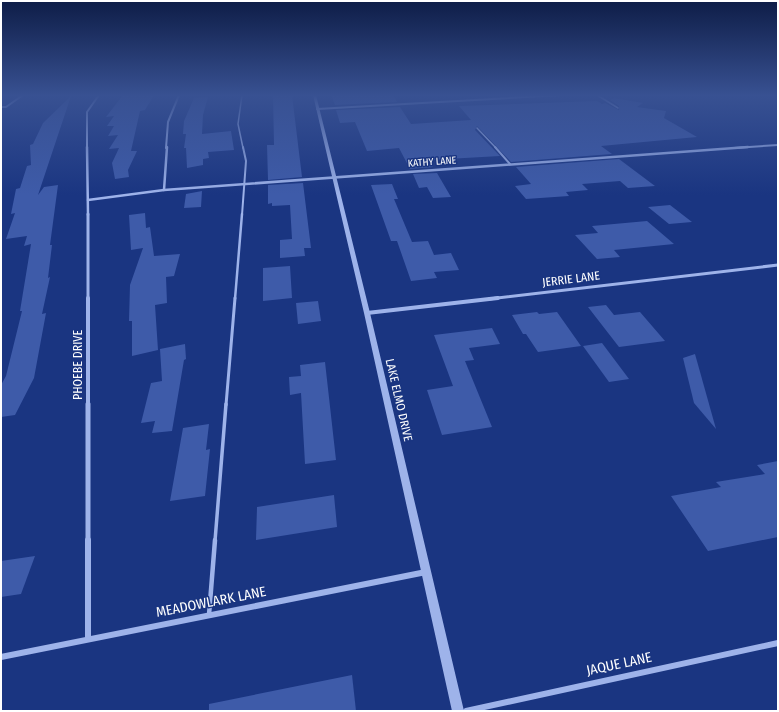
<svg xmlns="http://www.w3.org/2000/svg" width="779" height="712" font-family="'Fira Sans Condensed',sans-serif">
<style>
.building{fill:#3e5ba9}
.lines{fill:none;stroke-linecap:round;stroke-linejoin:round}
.service-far5{stroke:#9eb3ea;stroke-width:1.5}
.service-far4{stroke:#9eb3ea;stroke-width:2}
.service-far3{stroke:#9eb3ea;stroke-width:2.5}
.service-far2{stroke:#9eb3ea;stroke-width:3}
.service-far1{stroke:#9eb3ea;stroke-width:3.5}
.service{stroke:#9eb3ea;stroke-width:4.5}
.minor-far5{stroke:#9eb3ea;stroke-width:2}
.minor-far4{stroke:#9eb3ea;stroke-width:2.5}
.minor-far3{stroke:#9eb3ea;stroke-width:3}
.minor-far2{stroke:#9eb3ea;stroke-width:4}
.minor-far1{stroke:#9eb3ea;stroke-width:5}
.minor{stroke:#9eb3ea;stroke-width:6}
.tertiary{fill:#9eb3ea;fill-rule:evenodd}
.labels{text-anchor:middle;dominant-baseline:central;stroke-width:3;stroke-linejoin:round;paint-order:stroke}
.far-street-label{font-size:10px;fill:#fff;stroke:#1a3581}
.street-label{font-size:12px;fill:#fff;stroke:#1a3581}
.near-street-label{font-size:14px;fill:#fff;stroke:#1a3581}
</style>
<rect width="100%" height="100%" fill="#1a3581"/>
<g class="building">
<path d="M 123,95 L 154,95 L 145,110 L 140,111 L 131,151 L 137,151 L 128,170 L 129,177 L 115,179 L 112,163 L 119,148 L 109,149 L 118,135 L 108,136 L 114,126 L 107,126 L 114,116 L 106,117 Z"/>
<path d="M 273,95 L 292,95 L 302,177 L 268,180 L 267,145 L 274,145 Z"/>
<path d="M 331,95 L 393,95 L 397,102 L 335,105 Z"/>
<path d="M 71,96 L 38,195 L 44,187 L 58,185 L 50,245 L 52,245 L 48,278 L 50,277 L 42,314 L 46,313 L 34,378 L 15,415 L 1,417 L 1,385 L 6,376 L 22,311 L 20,311 L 31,244 L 24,246 L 27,236 L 6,239 L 15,213 L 11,214 L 16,189 L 20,188 L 27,166 L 31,165 L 30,145 L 33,144 L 43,123 Z"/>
<path d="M 208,97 L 203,115 L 202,134 L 231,131 L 234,150 L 208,152 L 209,158 L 203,159 L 203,165 L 187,168 L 186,148 L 184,148 L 186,134 L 183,134 L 184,121 L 194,98 Z"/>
<path d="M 614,98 L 643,103 L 637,107 L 666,111 L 664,118 L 697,137 L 601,146 L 612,154 L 511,162 L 477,126 L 475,130 L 500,156 L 429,160 L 433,167 L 410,169 L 399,148 L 367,151 L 355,122 L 340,123 L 336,110 L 400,107 L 411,124 L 471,120 L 459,106 L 597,101 L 602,104 L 605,103 L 619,110 L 619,106 L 610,100 Z"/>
<path d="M 619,159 L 655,186 L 628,188 L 620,181 L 582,184 L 588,190 L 566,192 L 569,196 L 526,199 L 515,186 L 531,184 L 516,167 Z"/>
<path d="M 437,173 L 451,197 L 433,198 L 427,187 L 419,188 L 413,174 Z"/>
<path d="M 303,183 L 311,248 L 304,248 L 305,256 L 280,258 L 280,240 L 292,239 L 290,205 L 272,206 L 272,203 L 268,204 L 268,185 Z"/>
<path d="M 392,184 L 398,199 L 394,199 L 412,242 L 428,241 L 434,255 L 451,253 L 459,270 L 434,272 L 437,278 L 411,281 L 397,241 L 391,241 L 371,185 Z"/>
<path d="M 202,191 L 201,207 L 184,208 L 186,194 Z"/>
<path d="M 670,205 L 692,222 L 669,224 L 648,207 Z"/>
<path d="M 145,213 L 146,228 L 150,227 L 154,256 L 180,254 L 174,276 L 166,277 L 167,303 L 155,305 L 158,350 L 132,356 L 132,321 L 129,321 L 130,285 L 143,248 L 131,250 L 129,215 Z"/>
<path d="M 647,221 L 674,244 L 614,250 L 620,257 L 597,259 L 575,235 L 598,233 L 592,226 Z"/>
<path d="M 290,266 L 292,298 L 263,301 L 263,268 Z"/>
<path d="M 318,301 L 321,321 L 298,324 L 296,303 Z"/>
<path d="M 606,305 L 614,315 L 640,312 L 665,341 L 619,347 L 588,307 Z"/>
<path d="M 537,312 L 539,314 L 557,312 L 581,346 L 538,352 L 526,334 L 523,334 L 512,315 Z"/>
<path d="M 492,328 L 500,344 L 469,348 L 474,360 L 465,361 L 492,427 L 442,435 L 427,390 L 453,386 L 434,335 Z"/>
<path d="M 602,343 L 629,379 L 609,382 L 583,346 Z"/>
<path d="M 185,344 L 186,359 L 184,360 L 172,431 L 152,433 L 155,421 L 141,423 L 151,383 L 162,381 L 160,349 Z"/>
<path d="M 695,354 L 716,429 L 694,403 L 683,358 Z"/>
<path d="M 325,362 L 336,460 L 305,464 L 301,393 L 290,395 L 289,377 L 301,376 L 300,365 Z"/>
<path d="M 209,424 L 206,450 L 210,449 L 205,496 L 170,501 L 183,428 Z"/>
<path d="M 778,461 L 778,537 L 708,551 L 671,496 L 721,487 L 716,482 L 765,474 L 757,465 Z"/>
<path d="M 334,495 L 337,527 L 256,540 L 257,507 Z"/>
<path d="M 35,556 L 21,594 L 1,597 L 1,561 Z"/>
<path d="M 352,675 L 356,711 L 209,711 L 209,704 Z"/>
</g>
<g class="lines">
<g class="service-far5">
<path d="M 242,95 L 238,124 L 243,148"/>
<path d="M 597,95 L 618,108"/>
<path d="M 477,128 L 496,148"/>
</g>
<g class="service-far4">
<path d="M 495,147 L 510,164"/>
<path d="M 242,215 L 246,161 L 243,147"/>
</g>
<path class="service-far3" d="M 235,299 L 242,214"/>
<path class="service-far2" d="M 226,405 L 235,298"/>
<path class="service-far1" d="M 215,541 L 226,404"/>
<path class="service" d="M 209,615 L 215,540"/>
<g class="minor-far5">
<path d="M 1,107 L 6,107 L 23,95"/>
<path d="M 317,109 L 560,95"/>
<path d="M 87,148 L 87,112 L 99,95"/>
<path d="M 166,148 L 168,122 L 179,95"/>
<path d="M 734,148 L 778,145"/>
</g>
<g class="minor-far4">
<path d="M 87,147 L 88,215"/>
<path d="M 164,190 L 167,147"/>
<path d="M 88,200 L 164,190 L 748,147"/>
</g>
<g class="minor-far3">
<path d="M 88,214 L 88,299"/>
<path d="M 489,299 L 778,265"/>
</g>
<g class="minor-far2">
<path d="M 88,298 L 88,405"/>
<path d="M 367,313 L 498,298"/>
</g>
<path class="minor-far1" d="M 88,404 L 88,541"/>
<g class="minor">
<path d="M 88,540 L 88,639"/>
<path d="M 1,657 L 426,572"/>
<path d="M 466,711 L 778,643"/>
</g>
<path class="tertiary" d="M 313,95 L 316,95 L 370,313 L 464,711 L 452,711 L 364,313 Z"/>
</g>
<linearGradient id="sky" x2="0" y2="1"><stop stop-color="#0e1d47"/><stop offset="0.49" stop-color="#385192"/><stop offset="1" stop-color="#385192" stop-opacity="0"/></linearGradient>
<rect width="779" height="195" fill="url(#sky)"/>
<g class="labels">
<g class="far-street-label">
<text transform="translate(432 162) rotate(-4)">KATHY LANE</text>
</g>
<g class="street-label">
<text transform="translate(571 279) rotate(-7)">JERRIE LANE</text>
<text transform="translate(78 365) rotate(-90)">PHOEBE DRIVE</text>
<text transform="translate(399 400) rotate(77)">LAKE ELMO DRIVE</text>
</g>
<g class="near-street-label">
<text transform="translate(211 602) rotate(-11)">MEADOWLARK LANE</text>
<text transform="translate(619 664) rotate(-12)">JAQUE LANE</text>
</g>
</g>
<rect width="779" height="712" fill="none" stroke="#ffffff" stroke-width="4"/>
</svg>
